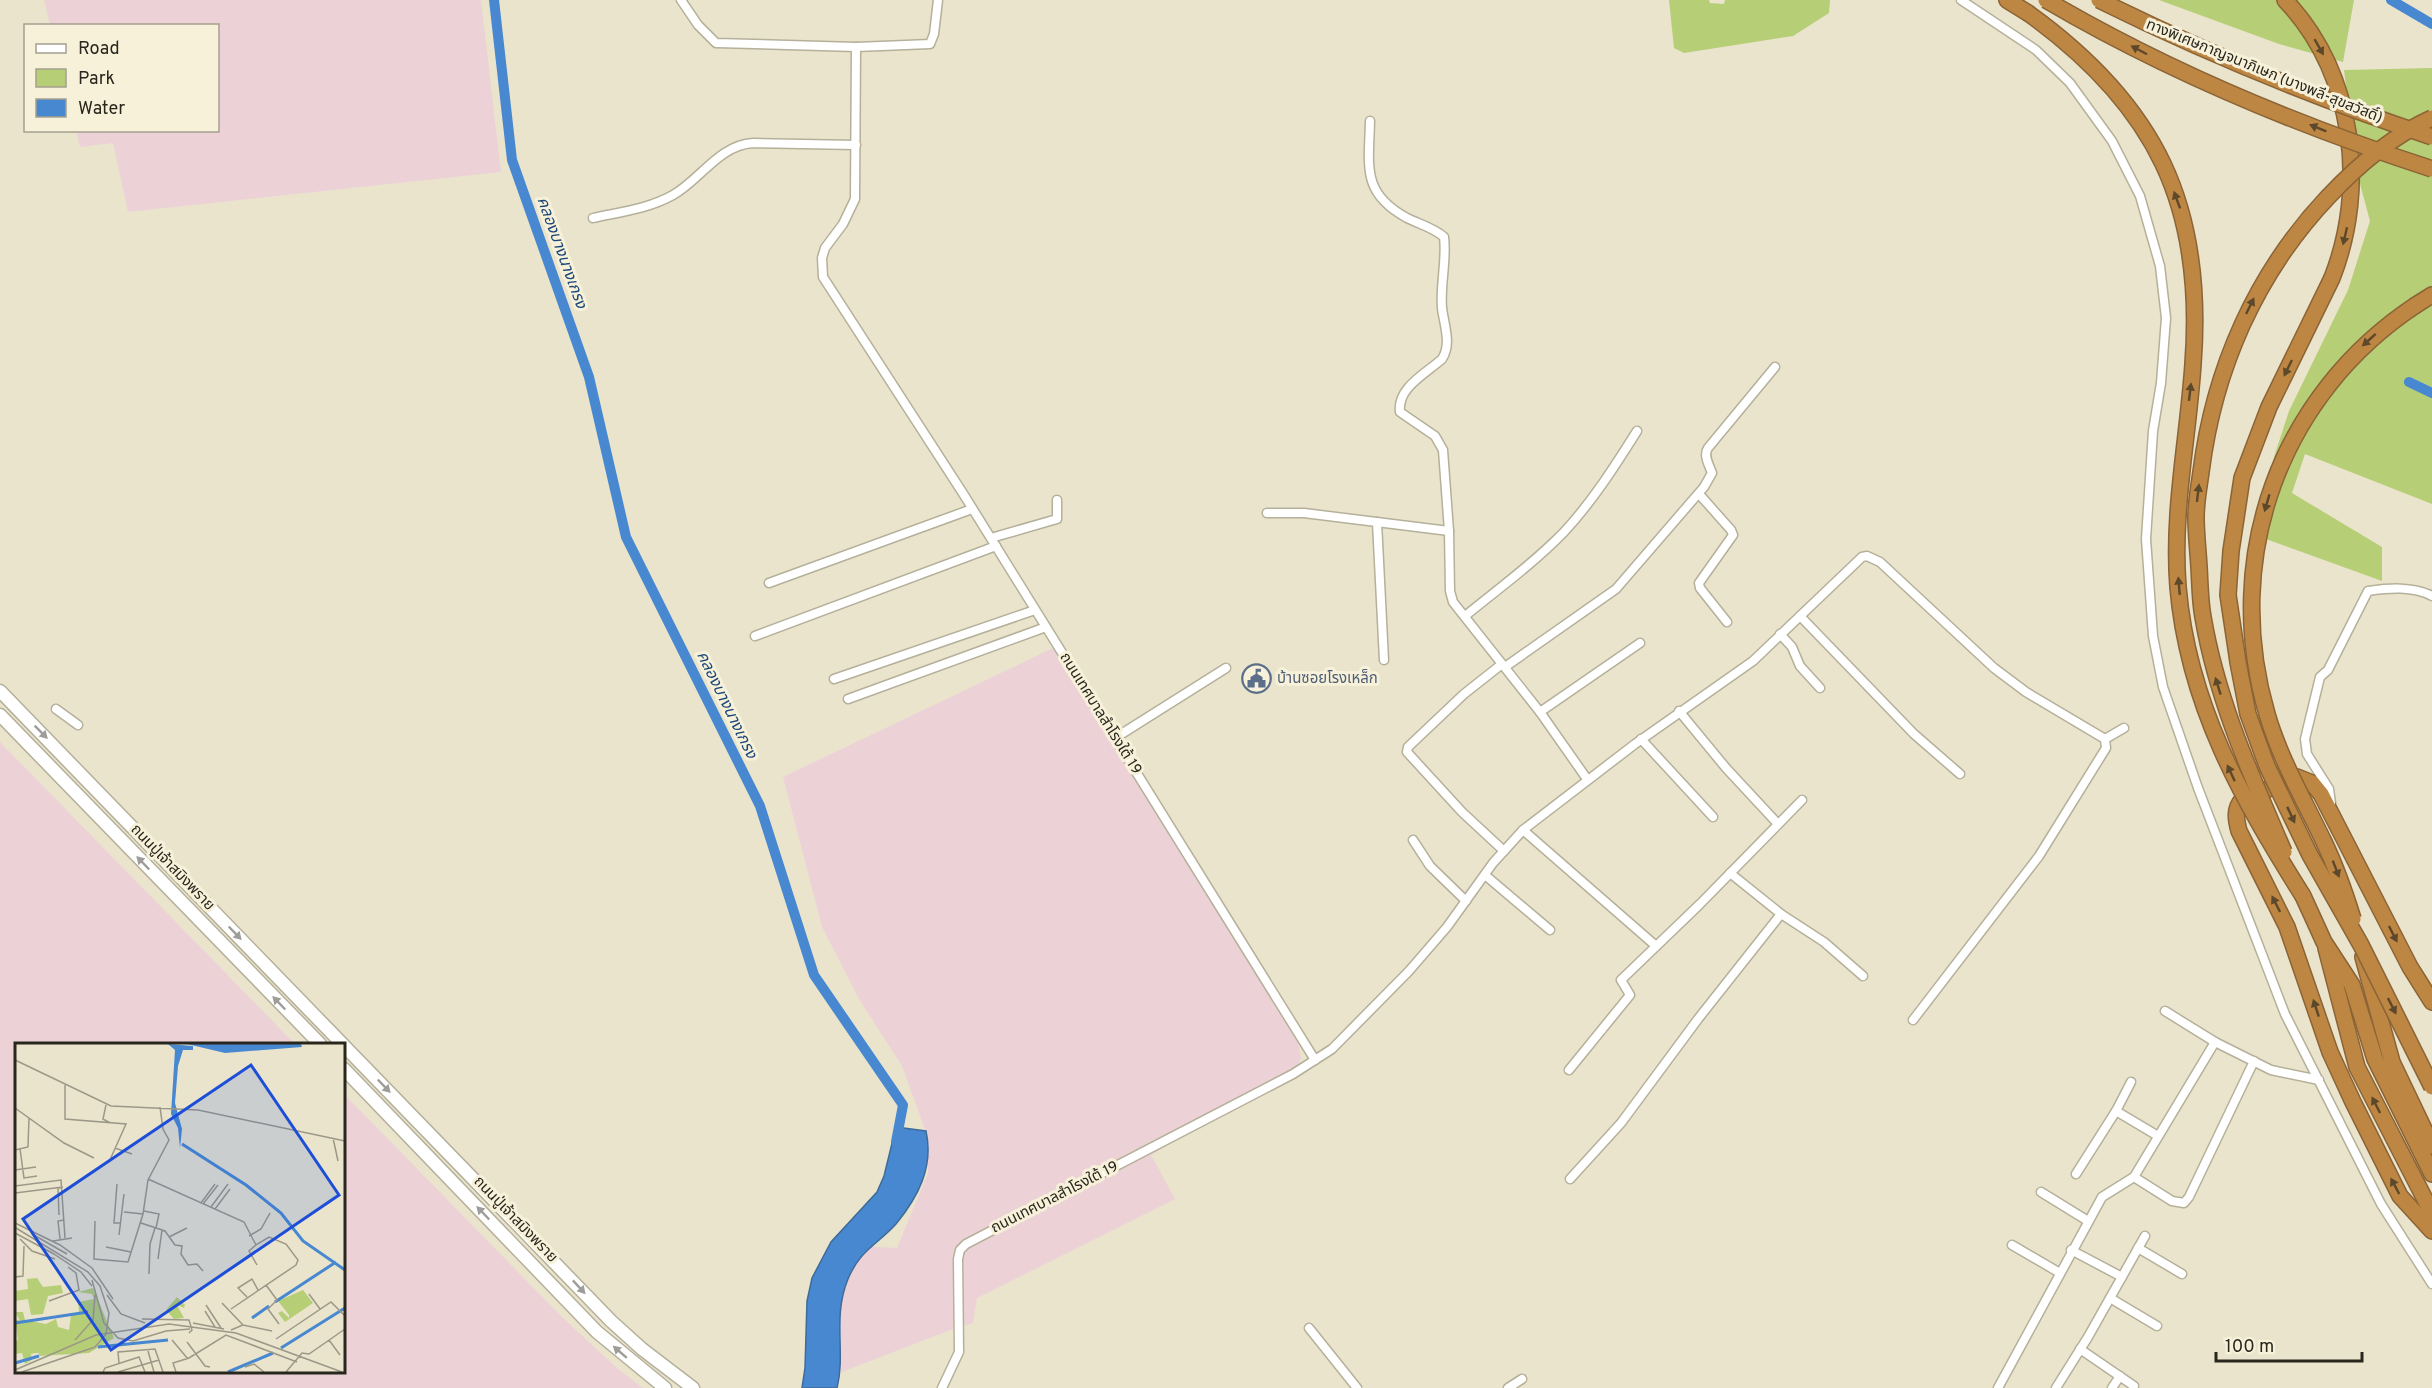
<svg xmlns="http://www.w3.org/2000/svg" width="2432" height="1388" font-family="Overpass,'Noto Sans Thai',sans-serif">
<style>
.industrial{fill:#ecd2d7}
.green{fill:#b6ce76}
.water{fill:#4888d0;stroke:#3e6b9a;stroke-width:1.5}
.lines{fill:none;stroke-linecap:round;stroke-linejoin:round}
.canal{stroke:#4888d0;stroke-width:10}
.minor-casing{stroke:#b5b09a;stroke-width:11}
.secondary-casing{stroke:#b5b09a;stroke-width:15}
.motorway-casing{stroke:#8a6436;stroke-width:18}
.minor{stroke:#fff;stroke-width:8}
.secondary{stroke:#fff;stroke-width:12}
.motorway{stroke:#be8643;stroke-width:15}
.motorway-bridge-casing{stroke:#8a6436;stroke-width:18;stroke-linecap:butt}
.motorway-bridge{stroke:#be8643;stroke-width:15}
.oneway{fill:#5c482a}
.oneway2{fill:#9e9d99}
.labels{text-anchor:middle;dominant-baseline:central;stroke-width:6;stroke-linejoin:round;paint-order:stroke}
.street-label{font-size:15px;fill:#28261d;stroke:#f7f1da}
.service-label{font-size:15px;fill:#4e5e75;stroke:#f7f1da;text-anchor:start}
.water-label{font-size:16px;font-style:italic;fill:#1c4878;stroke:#f7f1da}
.inset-river{fill:none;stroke:#4888d0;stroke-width:3}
.inset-road{fill:none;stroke:#9c9887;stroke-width:1.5}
.view{fill:#1d4ed8;fill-opacity:0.15;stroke:#1d4ed8;stroke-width:3}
.inset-edge{fill:none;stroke:#28261d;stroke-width:3}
</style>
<rect width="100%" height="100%" fill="#eae4cd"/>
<g class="industrial">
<path d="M 44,0 L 481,0 L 501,172 L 128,212 L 113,143 L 80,147 L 76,131 L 218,130 L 218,26 L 50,25 Z"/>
<path d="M 1055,647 L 1298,1042 L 1301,1058 L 1297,1068 L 1151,1155 L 1175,1199 L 977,1298 L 973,1323 L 953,1329 L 834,1375 L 841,1283 L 861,1246 L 897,1248 L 928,1173 L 928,1138 L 902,1066 L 859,999 L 822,927 L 783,777 Z"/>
<path d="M 0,742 L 295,1044 L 16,1044 L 16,1372 L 344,1372 L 344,1094 L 560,1315 L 617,1368 L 643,1388 L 0,1388 Z"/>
</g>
<g class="green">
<path d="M 1669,0 L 1709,0 L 1710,3 L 1724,4 L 1725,0 L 1830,0 L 1829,13 L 1793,36 L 1684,53 L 1674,48 Z"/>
<path d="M 2159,0 L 2354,0 L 2343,62 L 2279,44 Z"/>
<path d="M 2432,68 L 2432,504 L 2305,454 L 2292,493 L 2382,547 L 2382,581 L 2258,536 L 2274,457 L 2289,411 L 2348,290 L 2370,221 L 2356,169 L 2344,70 Z"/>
</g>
<path class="water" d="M 896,1127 L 926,1131 C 934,1167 918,1197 896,1224 C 877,1245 860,1250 848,1279 C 832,1318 846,1352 837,1388 L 802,1388 L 805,1368 L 807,1301 L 812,1278 L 831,1242 L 877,1192 L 884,1176 Z"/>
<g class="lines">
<g class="canal">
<path d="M 494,0 L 512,160 L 589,377 L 626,537 L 760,806 L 814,975 L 903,1105 L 896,1142"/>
<path d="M 2391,0 L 2432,24"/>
<path d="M 2409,382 L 2432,393"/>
</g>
<defs>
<g id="minor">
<path d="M 681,0 L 698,25 L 716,43 L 856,47 L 855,199 L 843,224 L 825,248 L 822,258 L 823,277 L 964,495 L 1315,1060"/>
<path d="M 1961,0 L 2036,50 L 2070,83 L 2112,141 L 2140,196 L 2160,266 L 2166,318 L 2161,383 L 2153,431 L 2146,539 L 2153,636 L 2163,687 L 2198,788 L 2285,1014 L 2381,1204 L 2432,1284"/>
<path d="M 856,47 L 930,44 L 934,34 L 938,0"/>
<path d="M 1370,121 C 1369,166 1361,193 1407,218 C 1419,224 1434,228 1444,237 C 1447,260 1440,284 1442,308 C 1444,325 1452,344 1442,359 C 1425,374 1397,388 1400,412 L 1435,436 L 1443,450 L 1449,531 L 1450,591 L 1453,602 L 1540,712 L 1587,779"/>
<path d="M 593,218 C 620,212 648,209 673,195 C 700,180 719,145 753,143 L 856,145"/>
<path d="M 1699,494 L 1731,530 L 1733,535 L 1699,583 L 1700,588 L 1727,622"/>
<path d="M 1267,513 L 1304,513 L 1449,531"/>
<path d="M 1377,522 L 1384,660"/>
<path d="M 991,538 L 1057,519 L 1057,500"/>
<path d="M 769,583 L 972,509"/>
<path d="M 1465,616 C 1498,589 1534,563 1564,532 C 1592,502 1615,466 1637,431"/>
<path d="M 1800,616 L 1914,734 L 1960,774"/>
<path d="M 1780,634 L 1792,647 L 1800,666 L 1820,688"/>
<path d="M 755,636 L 996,546"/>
<path d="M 1502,664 L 1464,694 L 1408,747 L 1407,752 L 1462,812 L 1504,851"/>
<path d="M 1505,667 L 1616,589 L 1704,487 L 1712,473 C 1709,465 1703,455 1708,448 L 1775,367"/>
<path d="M 834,679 L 1035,610"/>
<path d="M 848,699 L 1046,627"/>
<path d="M 56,709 L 78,725"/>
<path d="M 1679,711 L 1726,768 L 1778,824"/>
<path d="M 1540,712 L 1640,643"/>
<path d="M 1115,738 L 1226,668"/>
<path d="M 1641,739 L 1713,817"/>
<path d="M 2105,739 L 2124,728"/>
<path d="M 2331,803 L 2329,789 L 2307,754 L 2305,739 L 2320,677 L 2328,670 L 2368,591 C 2389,588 2413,586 2432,596"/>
<path d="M 1523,830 L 1656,946"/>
<path d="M 1413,840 L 1430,866 L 1466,901"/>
<path d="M 1485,875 L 1550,930"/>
<path d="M 1781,914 L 1824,942 L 1863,976"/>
<path d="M 2165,1011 L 2215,1042 L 2271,1070 L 2319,1080"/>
<path d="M 1569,1070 L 1630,995 L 1621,980 L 1700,904 L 1802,800"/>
<path d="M 2116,1111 L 2158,1136"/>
<path d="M 2076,1174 L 2116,1111 L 2131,1082"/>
<path d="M 2134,1177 L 2172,1201 L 2184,1203 L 2189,1197 L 2254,1061"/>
<path d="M 1570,1179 L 1621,1123 L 1698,1019 L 1781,914 L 1730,873"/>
<path d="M 2041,1192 L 2088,1221"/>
<path d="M 2012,1245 L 2060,1273"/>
<path d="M 2138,1248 L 2182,1274"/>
<path d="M 2071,1250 L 2122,1277"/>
<path d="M 2110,1298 L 2157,1326"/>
<path d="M 1309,1328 L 1357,1388"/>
<path d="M 2080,1349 L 2134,1386"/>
<path d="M 942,1388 L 959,1352 L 958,1259 L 960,1250 L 966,1244 L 1293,1074 L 1332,1049 L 1409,971 L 1447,927 L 1493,863 L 1523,830 L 1635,744 L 1753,661 L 1862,557 L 1867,556 L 1880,562 L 1994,668 L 2026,692 L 2105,739 L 2106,748 L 2039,856 L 1913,1020"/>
<path d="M 1508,1388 L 1522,1379"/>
<path d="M 1998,1388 L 2102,1197 L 2134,1177 L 2215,1042"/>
<path d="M 2056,1388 L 2088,1337 L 2145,1236"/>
<path d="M 2112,1388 L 2120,1376"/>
</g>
<g id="secondary">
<path d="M 0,691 L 611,1321 L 642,1349 L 693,1388"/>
<path d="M 0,715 L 320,1044"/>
<path d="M 344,1069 L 597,1332 L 665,1388"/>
</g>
<g id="motorway">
<path d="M 2007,0 L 2028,13"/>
<path d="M 2285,0 C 2354,73 2368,186 2332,278"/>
<path d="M 2416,305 L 2432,295"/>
<path d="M 2303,896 L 2324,942 L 2352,985 L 2375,1059 L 2432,1174"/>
<path d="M 2326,948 L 2357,1067 L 2432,1213"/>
<path d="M 2363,957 L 2392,1062 L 2432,1146"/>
<path d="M 2432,1002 L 2410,967 L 2321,794 L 2312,783 L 2297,777 L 2242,800 C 2234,809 2236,820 2239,831 L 2287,927 L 2330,1052 L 2353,1102 L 2400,1196 L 2432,1231"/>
</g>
</defs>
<use href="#minor" class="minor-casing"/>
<use href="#secondary" class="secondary-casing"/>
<use href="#motorway" class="motorway-casing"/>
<use href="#minor" class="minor"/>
<use href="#secondary" class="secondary"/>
<use href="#motorway" class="motorway"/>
<defs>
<g id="motorway-bridge">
<path d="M 2046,0 C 2167,71 2299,126 2432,169"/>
<path d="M 2099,0 C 2206,53 2318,99 2432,137"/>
<path d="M 2028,13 C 2156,105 2205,206 2193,364 C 2188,439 2172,512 2178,587 C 2188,705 2242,799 2303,896"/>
<path d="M 2332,278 L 2269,407 L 2242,478 L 2231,551 L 2228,595 L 2238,662 L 2248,714 L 2267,766 L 2310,855 L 2361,945 L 2432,1087"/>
<path d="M 2284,852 C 2251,775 2217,700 2203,617 C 2200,601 2200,583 2199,567 C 2198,550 2196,534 2196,517 C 2196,502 2199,487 2201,472 C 2214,369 2256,273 2328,197 C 2358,165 2392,136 2432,118"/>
<path d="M 2353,919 C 2345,893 2336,867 2324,842 C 2304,800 2280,759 2267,714 C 2221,557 2280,395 2416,305"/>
</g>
</defs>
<use href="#motorway-bridge" class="motorway-bridge-casing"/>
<use href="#motorway-bridge" class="motorway-bridge"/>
</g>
<defs><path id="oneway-solid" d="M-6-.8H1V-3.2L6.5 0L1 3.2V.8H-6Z" transform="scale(1.5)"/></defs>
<g class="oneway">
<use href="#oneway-solid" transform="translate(2319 47) rotate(60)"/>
<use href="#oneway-solid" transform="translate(2139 50) rotate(-152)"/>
<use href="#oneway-solid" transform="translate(2318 128) rotate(-158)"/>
<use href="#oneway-solid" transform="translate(2177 200) rotate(-110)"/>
<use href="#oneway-solid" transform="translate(2345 236) rotate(103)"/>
<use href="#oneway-solid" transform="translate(2250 306) rotate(-64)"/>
<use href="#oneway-solid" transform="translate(2369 340) rotate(138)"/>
<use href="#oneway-solid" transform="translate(2288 368) rotate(116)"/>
<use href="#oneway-solid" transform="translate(2190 392) rotate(-83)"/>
<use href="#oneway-solid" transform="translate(2198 493) rotate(-83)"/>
<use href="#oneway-solid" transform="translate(2267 503) rotate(106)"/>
<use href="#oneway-solid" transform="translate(2179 586) rotate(-95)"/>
<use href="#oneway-solid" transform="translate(2218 686) rotate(-107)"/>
<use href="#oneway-solid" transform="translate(2231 773) rotate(-115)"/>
<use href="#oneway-solid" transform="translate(2291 815) rotate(65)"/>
<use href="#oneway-solid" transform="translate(2336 869) rotate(69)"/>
<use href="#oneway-solid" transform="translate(2276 904) rotate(-117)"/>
<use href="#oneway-solid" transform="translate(2393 934) rotate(63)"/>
<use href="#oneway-solid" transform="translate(2392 1006) rotate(63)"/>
<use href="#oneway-solid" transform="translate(2316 1008) rotate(-108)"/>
<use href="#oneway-solid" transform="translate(2376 1105) rotate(-117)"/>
<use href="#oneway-solid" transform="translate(2395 1186) rotate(-118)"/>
</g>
<g class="oneway2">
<use href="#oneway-solid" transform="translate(41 732) rotate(45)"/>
<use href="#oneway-solid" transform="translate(143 863) rotate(-134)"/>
<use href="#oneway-solid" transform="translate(235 933) rotate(46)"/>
<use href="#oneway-solid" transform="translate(279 1003) rotate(-134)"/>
<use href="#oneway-solid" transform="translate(384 1086) rotate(46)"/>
<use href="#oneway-solid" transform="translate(483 1213) rotate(-134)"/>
<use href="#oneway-solid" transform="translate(579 1287) rotate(47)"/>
<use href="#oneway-solid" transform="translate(620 1352) rotate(-139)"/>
</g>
<defs>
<symbol id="civic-ring" viewBox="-11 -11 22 22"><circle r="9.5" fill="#f7f1da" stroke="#5c6f8a" stroke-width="1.5"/><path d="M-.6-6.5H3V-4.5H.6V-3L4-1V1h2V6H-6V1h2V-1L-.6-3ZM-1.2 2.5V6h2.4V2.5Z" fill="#5c6f8a"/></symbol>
</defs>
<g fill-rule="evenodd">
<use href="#civic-ring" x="1240" y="662" width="33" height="33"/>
</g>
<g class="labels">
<g class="street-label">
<text transform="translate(2264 72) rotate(22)">ทางพิเศษกาญจนาภิเษก (บางพลี-สุขสวัสดิ์)</text>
<text transform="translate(1100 714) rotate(58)">ถนนเทศบาลสำโรงใต้ 19</text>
<text transform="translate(172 868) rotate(46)">ถนนปู่เจ้าสมิงพราย</text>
<text transform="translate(1055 1198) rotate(-27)">ถนนเทศบาลสำโรงใต้ 19</text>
<text transform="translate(515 1220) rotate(46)">ถนนปู่เจ้าสมิงพราย</text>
</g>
<g class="service-label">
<text x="1277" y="679">บ้านซอยโรงเหล็ก</text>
</g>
<g class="water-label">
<text transform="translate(561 253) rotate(70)">คลองบางนางเกรง</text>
<text transform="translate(726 705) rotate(64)">คลองบางนางเกรง</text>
</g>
</g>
<g transform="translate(15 1043)">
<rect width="330" height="330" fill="#eae4cd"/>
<path d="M 22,235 L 28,244 L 46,242 L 48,250 L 33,253 L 28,271 L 16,272 L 13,256 L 0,258 L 0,248 L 13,246 L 12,236 ZM 78,245 L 99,295 L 74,310 L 24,313 L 24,310 L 20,310 L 16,311 L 17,317 L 10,321 L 7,310 L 0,311 L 0,316 L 0,298 L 3,297 L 0,276 L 5,278 L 0,269 L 8,269 L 10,277 L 31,281 L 41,276 L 43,284 L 54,287 L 56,273 L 64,269 L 63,259 L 79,256 L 77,251 L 63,249 ZM 288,247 L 298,260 L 270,279 L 263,270 L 267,268 L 274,275 L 274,272 L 263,258 ZM 162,254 L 170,262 L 169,265 L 162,262 L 169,275 L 159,276 L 151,267 Z" fill="#b6ce76"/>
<path d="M 153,1 L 178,3 L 178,7 L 168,7 L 163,23 L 160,60 L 167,86 L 165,105 L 163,85 L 156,71 L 160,7 ZM 172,1 L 286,1 L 287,4 L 210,10 Z" fill="#4888d0"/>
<path class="inset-river" d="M 167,101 L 231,142 L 266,170 L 288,198 L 330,227M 260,259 L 321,219M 237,275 L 254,263M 0,280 L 73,269M 83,304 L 153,297M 266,305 L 330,265M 0,320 L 24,313M 213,329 L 258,310"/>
<path class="inset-road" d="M 0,17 L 96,63 L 183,67 L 330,98M 50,42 L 50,76 L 111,81 L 94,119M 91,62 L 88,76 L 95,80M 0,65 L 49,100 L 79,115M 318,95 L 323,118M 100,105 L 117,111M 5,106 L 9,135 L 22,133M 0,107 L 13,104 L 14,75M 0,127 L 21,124M 133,136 L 229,179 L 241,202 L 254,194 L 271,201 L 283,217 L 281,222 L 216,266M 102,141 L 99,180 L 106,180M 0,143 L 46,137 L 50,195M 43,145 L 44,172M 0,150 L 48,144M 186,160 L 200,141M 188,161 L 203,142M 196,164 L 213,141M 200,166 L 215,146M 129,168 L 144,171 L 141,185M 109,169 L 128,171M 80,178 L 79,216 L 113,219 L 128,171 L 133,137 L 154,97 L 148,86 L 145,64M 0,180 L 45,202 L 77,225 L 98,256M 126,180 L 150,188 L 160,202 L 167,203 L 166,211 L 173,222 L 182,221 L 188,228M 1,185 L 73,229 L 85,243 L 94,270 L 91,291 L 80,304 L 7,329M 0,190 L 39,211M 17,191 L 52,211M 104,192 L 109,151M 234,193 L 246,186 L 255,170M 154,194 L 172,185M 5,196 L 17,208 L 40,216M 45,196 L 43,178 L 49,177M 38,198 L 57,195M 241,202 L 234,208 L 242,222M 91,204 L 116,209M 39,211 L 66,229 L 77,243M 143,216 L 147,187M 134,231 L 135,201 L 140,185M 0,234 L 8,233 L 9,203M 77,237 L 89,280 L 103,295 L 118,298 L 151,288 L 175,286M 251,242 L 262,257 L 253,266 L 264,281M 294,251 L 305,266M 92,252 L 106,271 L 130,280M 232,254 L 223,245 L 237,236 L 243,247M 34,258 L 64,247 L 61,230 L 53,224M 207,260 L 228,282 L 216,287M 191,262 L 206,285M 190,268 L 200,284M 127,276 L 174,277 L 177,287 L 174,290M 178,280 L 209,286M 228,282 L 257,288M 261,296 L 316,259 L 330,273M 60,297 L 78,277 L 80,252M 157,297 L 173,316M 314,297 L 325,312M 172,299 L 190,323 L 195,324M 133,308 L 139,329M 104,320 L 103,309 L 140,306 L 148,329M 230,324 L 239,321 L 249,329M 0,327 L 81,292 L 154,281 L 221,290 L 327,329M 88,329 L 90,325 L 124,314 L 130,329M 103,329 L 144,317M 161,329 L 158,320 L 174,315 L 211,292 L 282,319M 271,329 L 287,310 L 294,311 L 330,286"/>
<path class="view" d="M 236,22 L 324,152 L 96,307 L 8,176 Z"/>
<rect width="330" height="330" class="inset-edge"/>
</g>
<rect x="24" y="24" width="195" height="108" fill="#f7f1da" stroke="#a4a08e" stroke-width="1.5"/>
<rect x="36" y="44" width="30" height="9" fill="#ffffff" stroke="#a4a08e" stroke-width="1.5"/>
<text x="78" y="54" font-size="18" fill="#28261d">Road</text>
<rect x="36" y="69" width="30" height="18" fill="#b6ce76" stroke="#a4a08e" stroke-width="1.5"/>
<text x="78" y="84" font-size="18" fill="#28261d">Park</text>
<rect x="36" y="99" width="30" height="18" fill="#4888d0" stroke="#a4a08e" stroke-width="1.5"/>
<text x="78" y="114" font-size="18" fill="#28261d">Water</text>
<path d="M2216 1352v9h146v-9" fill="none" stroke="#28261d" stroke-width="3"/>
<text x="2225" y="1352" font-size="18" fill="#28261d" stroke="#f7f1da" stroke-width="4.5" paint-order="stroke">100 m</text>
</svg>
